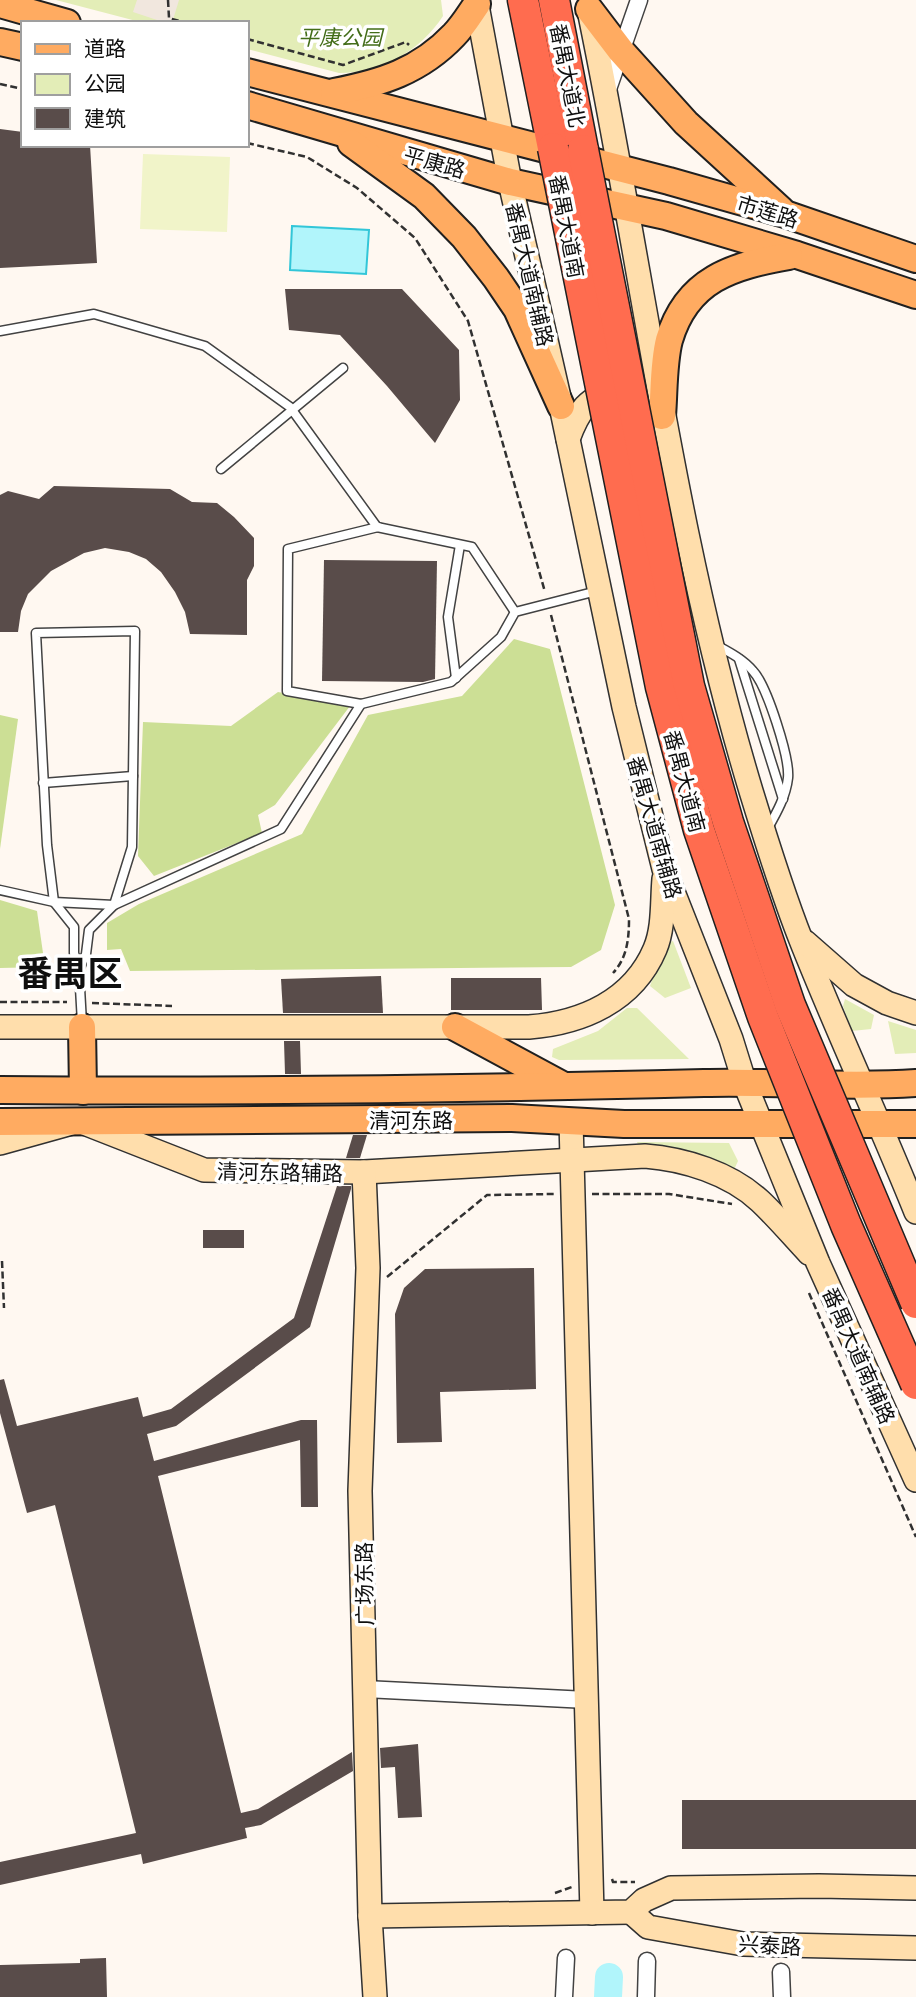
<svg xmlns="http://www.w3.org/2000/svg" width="916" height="1997" font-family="Georgia,'Noto Sans SC',serif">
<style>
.green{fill:#e3edb7}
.forest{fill:#ccdf95}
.pitch{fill:#f1f4c9}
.plaza{fill:#f1e7de}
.water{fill:#b1f5fb;stroke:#32c6d8;stroke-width:2}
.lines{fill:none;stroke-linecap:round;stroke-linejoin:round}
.river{stroke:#b1f5fb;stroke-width:28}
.building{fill:#594c4a}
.lane-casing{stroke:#424242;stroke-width:11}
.street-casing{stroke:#424242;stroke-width:19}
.secondary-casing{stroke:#313131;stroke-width:26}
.primary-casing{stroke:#202020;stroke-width:30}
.highway-casing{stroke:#202020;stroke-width:33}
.path{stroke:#313131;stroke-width:2.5;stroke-dasharray:7 3.5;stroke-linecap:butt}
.lane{stroke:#fff;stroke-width:8}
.street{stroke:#fff;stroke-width:16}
.secondary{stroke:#ffdeac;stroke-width:23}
.primary{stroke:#ffab61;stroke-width:26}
.highway{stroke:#ff6c4f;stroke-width:30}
.highway-bridge-casing{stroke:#202020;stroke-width:33;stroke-linecap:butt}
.highway-bridge{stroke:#ff6c4f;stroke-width:30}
.labels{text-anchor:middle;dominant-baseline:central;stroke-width:7;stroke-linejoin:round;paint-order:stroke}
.park-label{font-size:21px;font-style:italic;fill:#436d19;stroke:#fff}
.street-label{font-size:21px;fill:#0f0f0f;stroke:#fff}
.town-label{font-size:35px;font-weight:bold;fill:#0f0f0f;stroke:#fff}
</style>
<rect width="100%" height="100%" fill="#fff8f1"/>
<g class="green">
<path d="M 56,0 L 441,0 L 443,16 C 420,51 382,73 339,73 L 247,49 L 247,23 L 144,23 Z"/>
<path d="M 673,941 L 691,988 L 665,998 L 650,986 L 665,944 Z"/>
<path d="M 845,999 L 874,1015 L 871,1029 L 852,1031 L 843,1006 Z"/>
<path d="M 627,1008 L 637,1008 L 689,1059 L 559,1060 L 552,1057 L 553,1049 L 598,1031 Z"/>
<path d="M 888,1021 L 916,1030 L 916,1053 L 895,1054 Z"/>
<path d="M 637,1142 L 729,1143 L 738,1161 L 733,1172 L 640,1150 Z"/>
</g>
<g class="forest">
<path d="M 514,639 L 550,649 L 615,905 L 601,950 L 571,967 L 130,971 L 121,949 L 107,950 L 107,923 L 139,904 L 302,834 L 368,715 L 462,696 Z"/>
<path d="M 278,692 L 350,706 L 275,805 L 258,815 L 262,833 L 154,876 L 138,856 L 143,722 L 231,726 Z"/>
<path d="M 0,715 L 18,719 L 0,849 Z"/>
<path d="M 0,900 L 37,911 L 45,967 L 0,968 Z"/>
</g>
<path class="pitch" d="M 143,154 L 230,157 L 227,232 L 140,229 Z"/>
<path class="plaza" d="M 137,0 L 179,0 L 172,23 L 166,23 L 133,12 Z"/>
<path class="water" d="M 292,226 L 369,230 L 366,274 L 290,270 Z"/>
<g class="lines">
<path class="river" d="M 608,1997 L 609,1977"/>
</g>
<g class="building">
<path d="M 0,129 L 23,132 L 23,145 L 90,145 L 97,263 L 0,268 Z"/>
<path d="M 285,289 L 402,289 L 459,350 L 460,400 L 435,443 L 387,386 L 340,335 L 289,330 Z"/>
<path d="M 54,486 L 170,489 L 192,502 L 217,503 L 234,517 L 254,538 L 254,566 L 247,580 L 247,635 L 190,634 L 185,612 L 175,592 L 161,572 L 146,559 L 129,552 L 105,548 L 84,553 L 51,571 L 28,594 L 21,611 L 18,632 L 0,632 L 0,495 L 8,491 L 39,499 Z"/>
<path d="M 324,560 L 437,561 L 435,679 L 423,682 L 322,681 Z"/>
<path d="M 381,976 L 383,1013 L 283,1013 L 281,979 Z"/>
<path d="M 451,978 L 541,978 L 542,1010 L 451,1010 Z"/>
<path d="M 284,1041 L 300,1041 L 301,1074 L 285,1074 Z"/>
<path d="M 353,1135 L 367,1135 L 360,1158 L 346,1158 Z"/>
<path d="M 337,1186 L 351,1186 L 351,1189 L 310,1327 L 176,1426 L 147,1434 L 154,1461 L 301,1420 L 317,1420 L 318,1507 L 301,1507 L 300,1440 L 158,1476 L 241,1813 L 258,1809 L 352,1752 L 353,1771 L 261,1825 L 245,1828 L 247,1838 L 143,1864 L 141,1854 L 0,1885 L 0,1862 L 136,1833 L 55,1505 L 27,1513 L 0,1413 L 0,1380 L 4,1379 L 17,1426 L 138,1397 L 143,1417 L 171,1409 L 294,1318 Z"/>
<rect x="203" y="1230" width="41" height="18"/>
<path d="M 534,1268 L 536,1389 L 440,1392 L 442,1442 L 397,1443 L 395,1314 L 404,1288 L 425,1269 Z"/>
<path d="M 418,1744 L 422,1817 L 398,1818 L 395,1767 L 381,1768 L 380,1748 Z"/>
<rect x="682" y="1800" width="234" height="49"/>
<path d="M 106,1958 L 107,1997 L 0,1997 L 0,1965 L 80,1963 L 80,1959 Z"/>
</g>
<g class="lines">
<defs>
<g id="lane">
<path d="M 0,331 L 94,314 L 205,346 L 290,407 L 377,527 L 472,547 L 515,612"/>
<path d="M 221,469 L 343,368"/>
<path d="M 718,646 C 731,653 744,660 753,671 C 767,686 790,758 788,778 C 786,796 777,812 768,828"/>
<path d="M 739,659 L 783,799"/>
<path d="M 456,678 L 448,617 L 460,545"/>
<path d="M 361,704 L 287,691 L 288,549 L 378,527"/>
<path d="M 43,783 L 133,776"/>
<path d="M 0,890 L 54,902 L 114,905 L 281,829 L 361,704 L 451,682 L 501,637 L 515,612 L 597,591"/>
<path d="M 79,970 L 86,954 L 89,930 L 114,905 L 132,847 L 135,631 L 36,633 L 47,845 L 54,902 L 74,927 L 74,953 L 79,970 L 82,1023"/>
</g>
<g id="street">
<path d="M 607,92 L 639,0"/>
<path d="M 365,1689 L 587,1700"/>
<path d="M 781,1972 L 782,1997"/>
<path d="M 564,1997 L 566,1958"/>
<path d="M 646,1997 L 647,1961"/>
</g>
<g id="secondary">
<path d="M 476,0 L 510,182 L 561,406 L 624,707 L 664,869 L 731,1039 L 745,1084 L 818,1263 L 916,1480"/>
<path d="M 589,10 C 643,270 674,536 751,791 C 766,840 782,892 801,940 C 837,1031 879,1120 916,1212"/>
<path d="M 568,439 C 578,412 587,396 618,391"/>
<path d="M 805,942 L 854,985 L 887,1003 L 916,1013"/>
<path d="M 0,1027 L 529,1027 C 582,1023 633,1001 655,949 C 664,928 662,902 664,879"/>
<path d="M 571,1121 L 592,1913"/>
<path d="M 0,1143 L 79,1121 L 204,1170 L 364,1172 L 645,1156 C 684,1159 730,1173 760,1201 C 777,1217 793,1236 809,1253"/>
<path d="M 364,1172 L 368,1268 L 360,1491 L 370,1916 L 375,1997"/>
<path d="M 631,1912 L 648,1927 L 743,1944 L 916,1948"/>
<path d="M 370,1916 L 631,1912 L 644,1900 L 671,1888 L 819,1886 L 916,1888"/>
</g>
<g id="primary">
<path d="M 0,4 L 67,23"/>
<path d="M 589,9 L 621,51 L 686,123 L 781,210"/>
<path d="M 0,42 L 23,47"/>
<path d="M 247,72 L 669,181 L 785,214 L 916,259"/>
<path d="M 334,92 C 381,83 420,71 454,35 C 463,26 470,14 477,4"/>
<path d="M 247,105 L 510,182 L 666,216 L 797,255 L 916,295"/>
<path d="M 351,143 L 424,196 L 464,237 L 496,278 L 517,309 L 561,406"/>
<path d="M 662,416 C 664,392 663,363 669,340 C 687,279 732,266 789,256"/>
<path d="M 82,1027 L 83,1091"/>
<path d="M 455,1027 L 564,1086"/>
<path d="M 0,1090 C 235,1092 470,1089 704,1083 C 775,1081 845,1088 916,1083"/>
<path d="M 0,1122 L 512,1118 L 624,1124 L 916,1124"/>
</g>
<g id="highway">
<path d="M 523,0 L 553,148"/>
<path d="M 554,0 L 583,150"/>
</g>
</defs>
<use href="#lane" class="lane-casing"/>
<use href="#street" class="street-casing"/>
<use href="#secondary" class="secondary-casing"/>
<use href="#primary" class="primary-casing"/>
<use href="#highway" class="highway-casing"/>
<g class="path">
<path d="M 168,0 L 169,18 L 186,23"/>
<path d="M 247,39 L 343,65 L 406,42 L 409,45"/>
<path d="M 0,84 L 23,89"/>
<path d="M 247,143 L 307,157 L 357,188 L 415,238 L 468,321 L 545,592"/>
<path d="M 551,615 L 629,919 C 629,939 627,958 613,973"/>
<path d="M 0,1002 L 67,1002"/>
<path d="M 92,1003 L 172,1006"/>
<path d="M 592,1194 L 669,1194 L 732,1204"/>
<path d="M 2,1261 L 4,1308"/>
<path d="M 387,1277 L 487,1195 L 554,1194"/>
<path d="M 809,1293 L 916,1537"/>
<path d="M 612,1879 L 613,1882 L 635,1882"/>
<path d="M 555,1893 L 572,1887"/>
</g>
<use href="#lane" class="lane"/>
<use href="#street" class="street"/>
<use href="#secondary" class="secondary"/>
<use href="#primary" class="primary"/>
<use href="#highway" class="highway"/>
<defs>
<g id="highway-bridge">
<path d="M 553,148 L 661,687 L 699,830 L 763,1017 L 846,1225 L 916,1384"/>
<path d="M 583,150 L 689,686 L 728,822 L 790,1005 L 916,1303"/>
</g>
</defs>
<use href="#highway-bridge" class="highway-bridge-casing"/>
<use href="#highway-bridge" class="highway-bridge"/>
</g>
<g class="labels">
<g class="park-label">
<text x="340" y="36">平康公园</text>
</g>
<g class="street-label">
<text transform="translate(569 75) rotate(79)">番禺大道北</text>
<text transform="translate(435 161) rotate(16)">平康路</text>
<text transform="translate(768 210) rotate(17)">市莲路</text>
<text transform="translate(568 226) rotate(79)">番禺大道南</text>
<text transform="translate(531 274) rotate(77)">番禺大道南辅路</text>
<text transform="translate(686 781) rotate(75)">番禺大道南</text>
<text transform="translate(656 827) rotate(74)">番禺大道南辅路</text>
<text x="411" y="1119">清河东路</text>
<text transform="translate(280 1171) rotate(1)">清河东路辅路</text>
<text transform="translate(860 1355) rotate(66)">番禺大道南辅路</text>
<text transform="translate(363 1584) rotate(-91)">广场东路</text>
<text transform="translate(770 1944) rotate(3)">兴泰路</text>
</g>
<g class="town-label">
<text x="70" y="970">番禺区</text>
</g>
</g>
<rect x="21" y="21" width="228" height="126" fill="#ffffff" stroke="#9f9f9f" stroke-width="2"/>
<rect x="35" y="44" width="35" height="10" fill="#ffab61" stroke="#9f9f9f" stroke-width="2"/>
<text x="84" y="56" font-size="21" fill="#0f0f0f">道路</text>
<rect x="35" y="74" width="35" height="21" fill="#e3edb7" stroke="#9f9f9f" stroke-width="2"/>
<text x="84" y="91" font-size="21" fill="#0f0f0f">公园</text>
<rect x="35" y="108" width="35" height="21" fill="#594c4a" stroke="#9f9f9f" stroke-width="2"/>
<text x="84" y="126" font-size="21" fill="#0f0f0f">建筑</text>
</svg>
